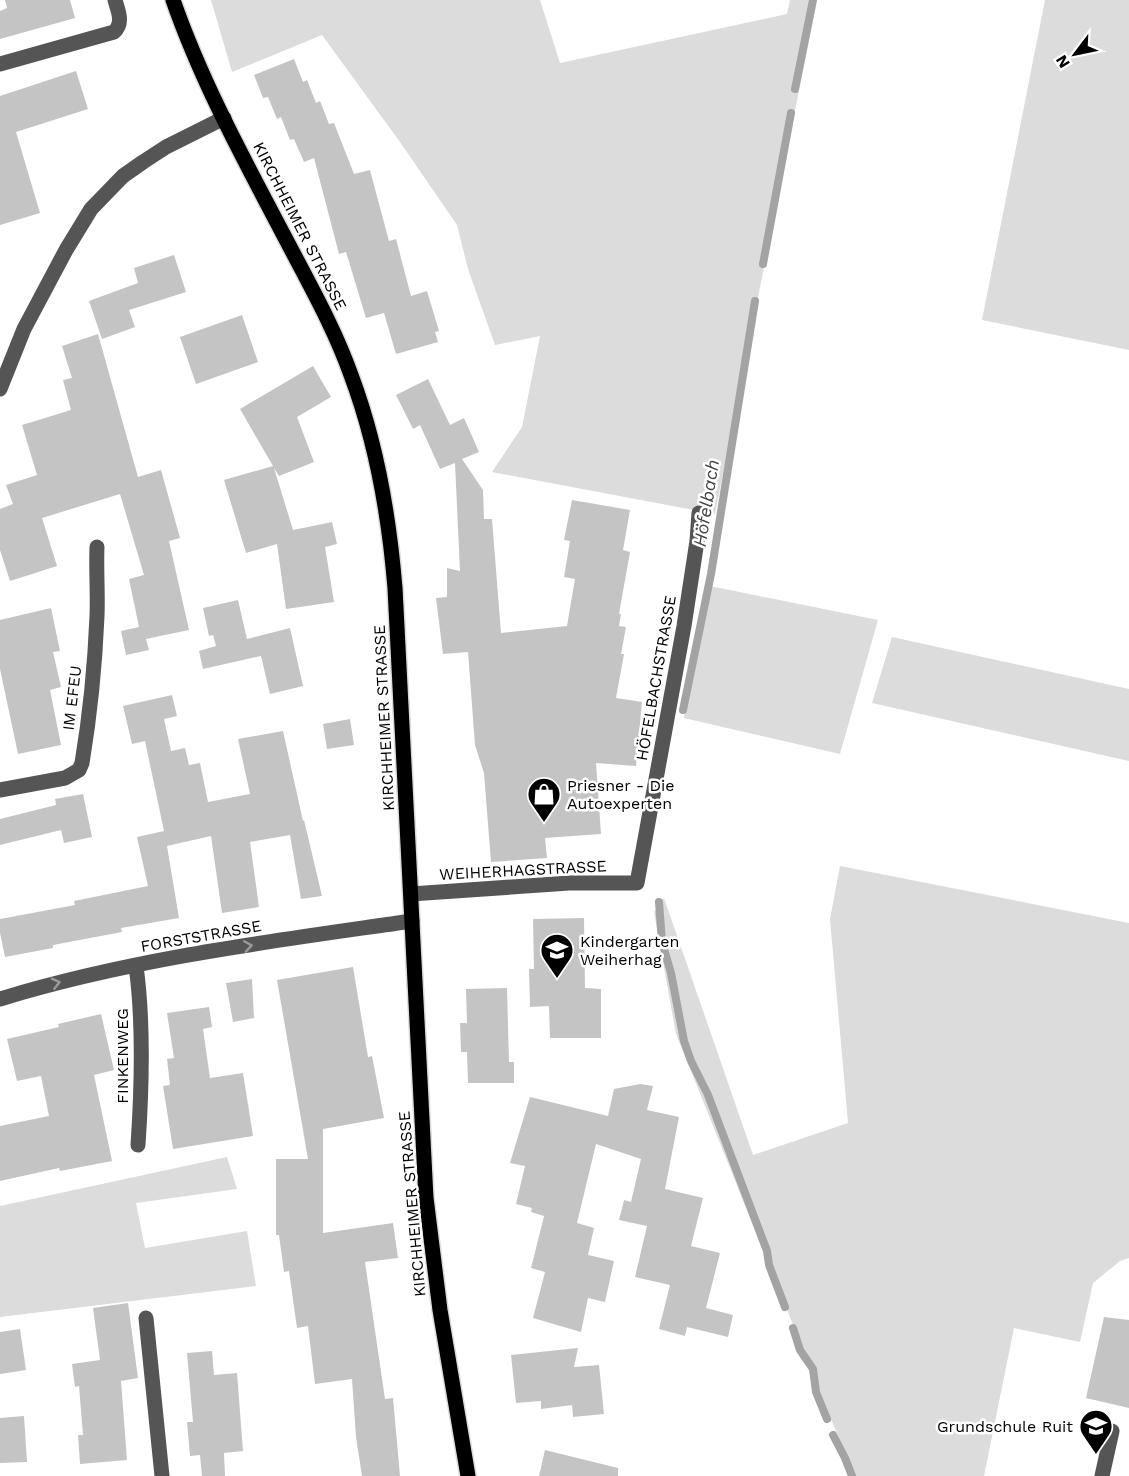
<svg xmlns="http://www.w3.org/2000/svg" width="1129" height="1476" font-family="'Work Sans',sans-serif">
<style>
.green{fill:#dcdcdc}
.lines{fill:none;stroke-linecap:round;stroke-linejoin:round}
.stream{stroke:#a3a3a3;stroke-width:8}
.building{fill:#c4c4c4}
.major-casing{stroke:#dbdbdb;stroke-width:18}
.minor{stroke:#555;stroke-width:15}
.major{stroke:#000;stroke-width:15}
.oneway{stroke:#999}
.labels{text-anchor:middle;dominant-baseline:central;stroke-width:5;stroke-linejoin:round;paint-order:stroke}
.street-label{font-size:16px;fill:#000;stroke:#fff}
.poi-label{font-size:16px;fill:#000;stroke:#fff;text-anchor:start}
.water-label{font-size:18px;font-style:italic;fill:#444;stroke:#fff}
</style>
<rect width="100%" height="100%" fill="#fff"/>
<g class="green">
<path d="M 211,0 L 540,0 L 560,63 L 787,14 L 790,0 L 817,0 L 715,514 L 492,472 L 522,427 L 540,336 L 495,345 L 468,269 L 457,225 L 400,142 L 322,35 L 232,72 Z"/>
<path d="M 1045,0 L 1129,0 L 1129,350 L 982,320 Z"/>
<path d="M 705,585 L 878,620 L 840,754 L 684,718 Z"/>
<path d="M 892,637 L 1129,689 L 1129,761 L 872,703 Z"/>
<path d="M 840,866 L 1129,923 L 1129,1258 L 1120,1261 L 1093,1283 L 1080,1342 L 1014,1328 L 984,1476 L 854,1476 L 676,1034 L 654,912 L 664,898 L 753,1155 L 848,1123 L 830,919 Z"/>
<path d="M 227,1157 L 237,1189 L 136,1203 L 145,1248 L 247,1231 L 256,1286 L 0,1317 L 0,1206 Z"/>
</g>
<g class="lines">
<g class="stream">
<path d="M 795,89 L 813,0"/>
<path d="M 763,264 L 791,113"/>
<path d="M 683,710 L 711,574 L 755,301"/>
<path d="M 659,902 L 662,942 L 671,973 L 684,1041 L 691,1061 L 708,1095 L 767,1251 L 769,1265 L 785,1307"/>
<path d="M 793,1328 L 800,1350 L 813,1369 L 816,1392 L 827,1419"/>
<path d="M 833,1435 L 845,1458 L 852,1476"/>
</g>
</g>
<g class="building">
<path d="M 5,0 L 70,0 L 75,18 L 0,39 L 0,11 L 7,8 Z"/>
<path d="M 294,59 L 303,82 L 307,80 L 316,103 L 320,101 L 329,124 L 334,123 L 354,174 L 370,170 L 389,241 L 396,239 L 411,296 L 427,291 L 439,331 L 435,332 L 438,342 L 396,354 L 384,313 L 366,318 L 346,252 L 339,254 L 314,158 L 304,162 L 294,139 L 290,140 L 281,117 L 277,119 L 268,97 L 263,98 L 254,75 Z"/>
<path d="M 76,71 L 88,109 L 16,132 L 40,213 L 0,225 L 0,96 Z"/>
<path d="M 174,255 L 186,292 L 129,310 L 135,327 L 102,339 L 89,301 L 138,283 L 134,268 Z"/>
<path d="M 242,315 L 258,362 L 196,384 L 180,337 Z"/>
<path d="M 98,334 L 138,477 L 161,470 L 180,538 L 169,541 L 189,630 L 146,639 L 149,650 L 126,655 L 121,631 L 139,627 L 129,579 L 144,575 L 120,494 L 42,518 L 57,566 L 10,581 L 0,550 L 0,509 L 13,504 L 6,485 L 37,475 L 22,425 L 71,410 L 63,380 L 72,378 L 62,346 Z"/>
<path d="M 313,366 L 331,397 L 297,417 L 314,462 L 279,476 L 274,468 L 293,530 L 332,522 L 337,544 L 325,547 L 334,602 L 286,609 L 277,544 L 246,553 L 224,480 L 273,466 L 240,409 Z"/>
<path d="M 428,379 L 450,425 L 464,418 L 479,452 L 462,459 L 483,490 L 484,519 L 492,519 L 501,633 L 567,626 L 575,579 L 564,577 L 570,541 L 564,540 L 572,500 L 630,510 L 623,550 L 630,552 L 619,614 L 621,614 L 619,626 L 626,627 L 621,654 L 624,654 L 616,698 L 642,702 L 636,766 L 596,763 L 601,834 L 545,838 L 547,858 L 491,862 L 484,773 L 475,745 L 468,652 L 443,654 L 436,598 L 447,597 L 447,568 L 460,571 L 455,463 L 440,469 L 420,425 L 413,429 L 396,395 Z"/>
<path d="M 238,600 L 247,639 L 290,628 L 303,686 L 270,694 L 261,656 L 203,669 L 199,651 L 216,646 L 213,635 L 209,636 L 203,608 Z"/>
<path d="M 51,608 L 60,651 L 53,652 L 61,687 L 50,690 L 61,745 L 18,754 L 0,669 L 0,620 Z"/>
<path d="M 172,695 L 177,716 L 164,719 L 171,751 L 185,748 L 189,765 L 200,763 L 208,802 L 250,794 L 238,739 L 283,731 L 303,821 L 304,820 L 322,896 L 301,899 L 290,835 L 250,842 L 259,907 L 222,913 L 211,836 L 167,846 L 179,918 L 121,928 L 122,932 L 53,945 L 53,948 L 5,957 L 0,933 L 0,919 L 75,905 L 74,901 L 148,886 L 137,837 L 164,831 L 145,741 L 132,744 L 123,706 Z"/>
<path d="M 350,719 L 354,745 L 327,749 L 323,724 Z"/>
<path d="M 83,794 L 92,837 L 64,843 L 61,830 L 0,845 L 0,819 L 56,805 L 55,799 Z"/>
<path d="M 584,918 L 585,988 L 601,989 L 601,1038 L 550,1038 L 549,1006 L 530,1007 L 529,969 L 534,969 L 533,919 Z"/>
<path d="M 353,967 L 368,1057 L 372,1056 L 384,1118 L 323,1129 L 323,1233 L 393,1223 L 398,1258 L 365,1262 L 385,1399 L 393,1398 L 400,1476 L 362,1476 L 356,1437 L 352,1379 L 315,1384 L 308,1326 L 297,1328 L 289,1271 L 284,1272 L 279,1235 L 276,1235 L 276,1159 L 308,1159 L 277,980 Z"/>
<path d="M 252,979 L 254,1018 L 233,1022 L 226,983 Z"/>
<path d="M 507,988 L 509,1062 L 514,1062 L 514,1083 L 468,1083 L 467,1052 L 461,1052 L 460,1023 L 467,1023 L 466,989 Z"/>
<path d="M 209,1007 L 212,1027 L 203,1029 L 210,1078 L 243,1073 L 253,1136 L 173,1149 L 163,1086 L 170,1085 L 167,1059 L 174,1058 L 167,1013 Z"/>
<path d="M 101,1014 L 114,1070 L 94,1075 L 112,1161 L 60,1171 L 59,1168 L 0,1181 L 0,1126 L 49,1116 L 41,1076 L 17,1081 L 7,1039 L 59,1027 L 58,1024 Z"/>
<path d="M 640,1084 L 653,1086 L 647,1110 L 679,1117 L 665,1189 L 703,1198 L 691,1246 L 720,1253 L 706,1308 L 733,1315 L 728,1337 L 687,1327 L 685,1336 L 659,1329 L 670,1285 L 635,1277 L 647,1226 L 619,1220 L 624,1200 L 631,1202 L 641,1159 L 596,1144 L 577,1223 L 594,1228 L 588,1255 L 614,1261 L 605,1302 L 588,1298 L 581,1332 L 533,1318 L 545,1272 L 531,1268 L 544,1216 L 531,1212 L 532,1208 L 516,1204 L 525,1166 L 510,1163 L 530,1097 L 608,1116 L 614,1089 Z"/>
<path d="M 128,1303 L 138,1378 L 121,1381 L 127,1460 L 80,1464 L 78,1435 L 83,1435 L 79,1386 L 75,1387 L 72,1364 L 100,1360 L 93,1308 Z"/>
<path d="M 1104,1317 L 1129,1320 L 1129,1408 L 1086,1398 Z"/>
<path d="M 20,1329 L 26,1370 L 0,1374 L 0,1332 Z"/>
<path d="M 578,1348 L 574,1367 L 599,1365 L 604,1414 L 573,1417 L 572,1405 L 541,1409 L 541,1401 L 516,1403 L 511,1355 Z"/>
<path d="M 212,1351 L 214,1375 L 237,1373 L 243,1451 L 224,1453 L 225,1476 L 202,1476 L 200,1455 L 190,1456 L 187,1422 L 193,1422 L 187,1353 Z"/>
<path d="M 24,1416 L 27,1462 L 0,1463 L 0,1418 Z"/>
<path d="M 545,1450 L 618,1468 L 618,1476 L 539,1476 Z"/>
</g>
<g class="lines">
<defs>
<path id="major" d="M 173,0 C 203,86 248,167 290,247 C 312,289 335,330 351,375 C 377,444 389,515 395,588 L 426,1198 L 440,1310 L 468,1476"/>
</defs>
<use href="#major" class="major-casing"/>
<g class="minor">
<path d="M 0,64 L 114,32 C 124,23 118,11 115,0"/>
<path d="M 0,389 L 24,329 L 66,250 L 91,209 L 123,176 L 143,162 L 166,147 L 224,118"/>
<path d="M 0,790 L 65,778 L 79,770 L 82,763 C 90,715 95,665 97,616 C 98,593 96,571 97,547"/>
<path d="M 411,894 L 569,883 L 637,883 L 684,626 L 697,541 L 699,513"/>
<path d="M 136,966 C 144,1024 142,1086 138,1145"/>
<path d="M 0,999 C 134,958 274,941 412,921"/>
<path d="M 146,1318 L 162,1476"/>
<path d="M 1102,1476 L 1112,1431"/>
</g>
<use href="#major" class="major"/>
</g>
<defs><path id="oneway-chevron" d="M-2-3.5L2.5 0L-2 3.5" fill="none" stroke-width="1.6" stroke-linecap="round" stroke-linejoin="round" transform="scale(1.5)"/></defs>
<g class="oneway">
<use href="#oneway-chevron" transform="translate(248 946) rotate(-9)"/>
<use href="#oneway-chevron" transform="translate(56 983) rotate(-14)"/>
</g>
<defs>
<symbol id="shop-pin" viewBox="-11 -11 22 30"><path d="M0 17L-7.5 6A9.5 9.5 0 1 1 7.5 6Z" fill="#000" stroke="#fff"/><path d="M-5-2.5h2.3a2.7 3.5 0 0 1 5.4 0H5L5.5 6h-11ZM-1.5-2.5h3a1.5 2.3 0 0 0-3 0Z" fill="#fff"/></symbol>
<symbol id="school-pin" viewBox="-11 -11 22 30"><path d="M0 17L-7.5 6A9.5 9.5 0 1 1 7.5 6Z" fill="#000" stroke="#fff"/><path d="M0-5L7-2L0 1L-7-2ZM-4 1L0 2.5L4 1V4Q0 6-4 4Z" fill="#fff"/></symbol>
</defs>
<g fill-rule="evenodd">
<use href="#shop-pin" x="525" y="775" width="38" height="52"/>
<use href="#school-pin" x="538" y="931" width="38" height="52"/>
<use href="#school-pin" x="1077" y="1407" width="38" height="52"/>
</g>
<g class="labels">
<g class="street-label">
<text transform="translate(300 226) rotate(63)">KIRCHHEIMER STRASSE</text>
<text transform="translate(656 678) rotate(-80)">HÖFELBACHSTRASSE</text>
<text transform="translate(72 698) rotate(-83)">IM EFEU</text>
<text transform="translate(384 718) rotate(-93)">KIRCHHEIMER STRASSE</text>
<text transform="translate(523 870) rotate(-3)">WEIHERHAGSTRASSE</text>
<text transform="translate(201 936) rotate(-10)">FORSTSTRASSE</text>
<text transform="translate(122 1056) rotate(-90)">FINKENWEG</text>
<text transform="translate(412 1204) rotate(-95)">KIRCHHEIMER STRASSE</text>
</g>
<g class="poi-label">
<text x="567" y="785">Priesner - Die<tspan x="567" dy="18">Autoexperten</tspan></text>
<text x="580" y="941">Kindergarten<tspan x="580" dy="18">Weiherhag</tspan></text>
<text x="1073" y="1426" text-anchor="end">Grundschule Ruit</text>
</g>
<g class="water-label">
<text transform="translate(706 503) rotate(-81)">Höfelbach</text>
</g>
</g>
<g transform="translate(1075 54) rotate(238)" stroke="#ffffff" stroke-width="4.5" paint-order="stroke">
<path d="M0-4.5L10 22L0 15L-10 22Z" fill="#000000"/>
<text y="-9" font-size="16" font-weight="bold" text-anchor="middle" fill="#000000">N</text>
</g>
</svg>
